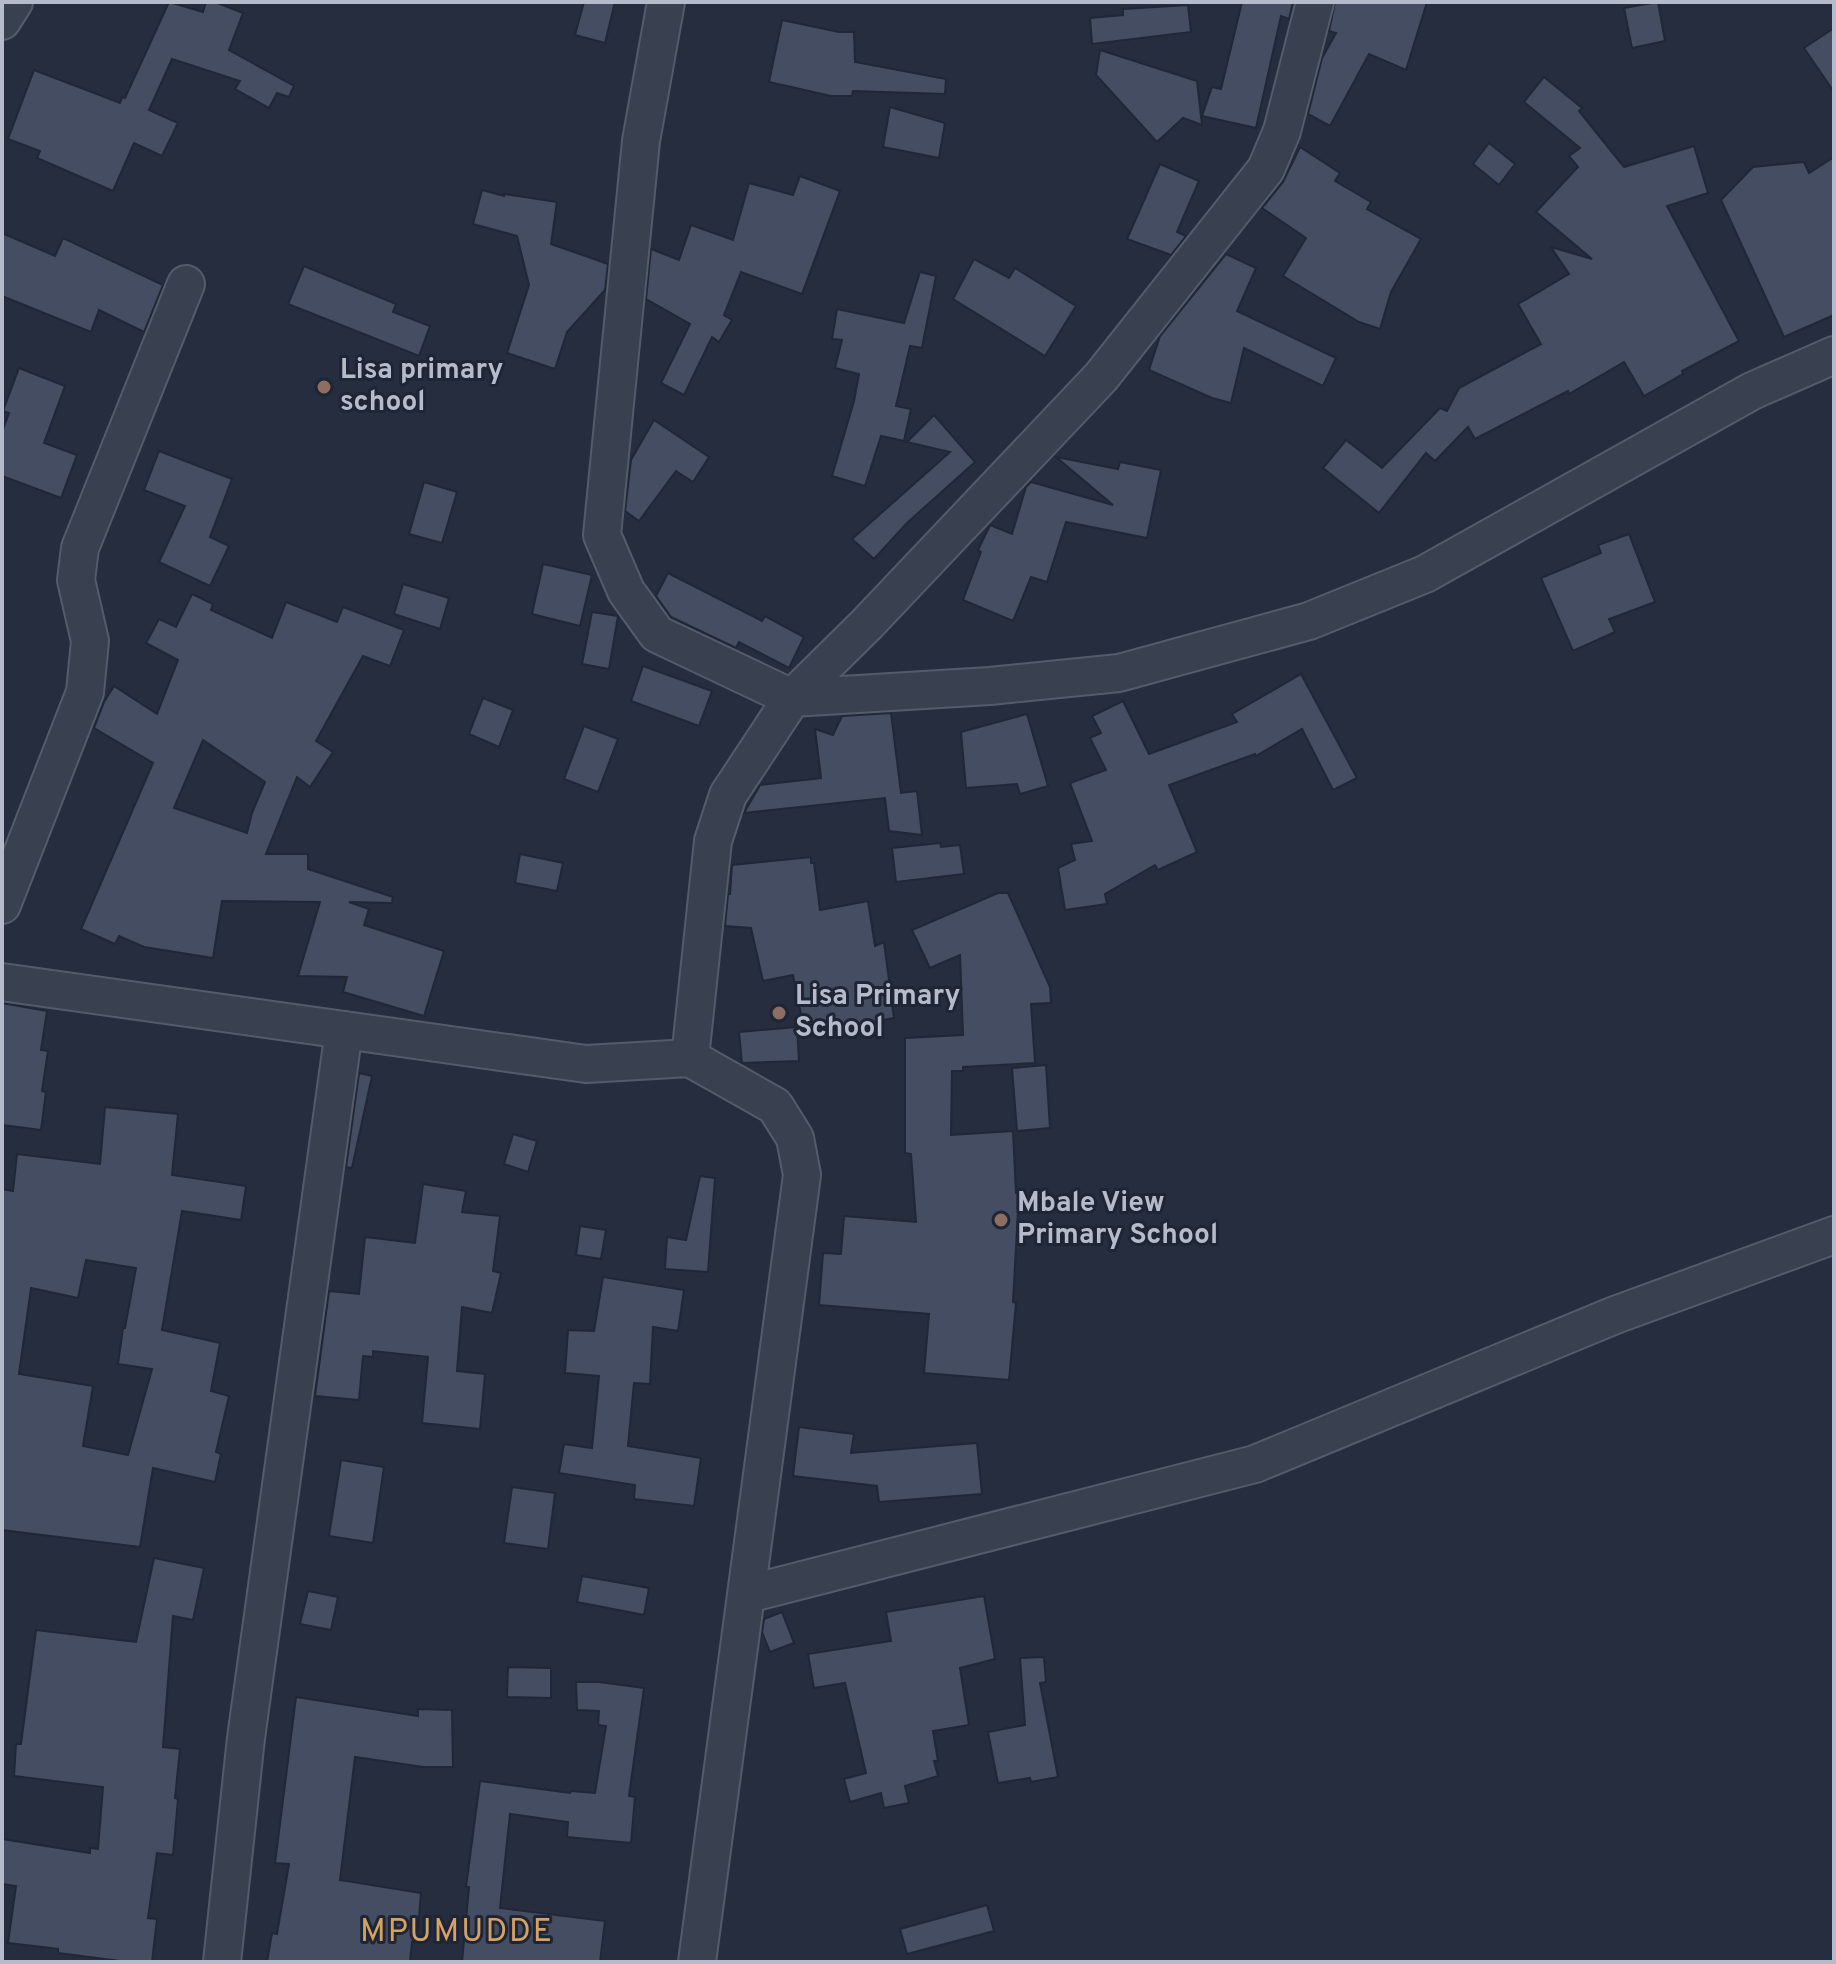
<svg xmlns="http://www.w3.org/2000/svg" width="1836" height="1964" font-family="Overpass,sans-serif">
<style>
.building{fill:#444d61;stroke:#202736;stroke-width:2;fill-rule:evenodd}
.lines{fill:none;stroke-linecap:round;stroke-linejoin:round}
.street-casing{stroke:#545b6a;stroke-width:40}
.street{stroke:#39404f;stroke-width:36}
.education-dot{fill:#8d6e63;stroke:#1e2534;stroke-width:3}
.labels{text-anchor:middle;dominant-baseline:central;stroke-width:6;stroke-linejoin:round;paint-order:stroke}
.poi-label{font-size:28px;font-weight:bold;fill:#b5bbca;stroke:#1e2534;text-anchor:start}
.quarter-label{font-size:32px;letter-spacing:2px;fill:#d5a265;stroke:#1e2534}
</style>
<rect width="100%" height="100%" fill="#252d3f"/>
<g class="building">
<path d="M 169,2 L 203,12 L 206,2 L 215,2 L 243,13 L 229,50 L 294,86 L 289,97 L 277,93 L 269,108 L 235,89 L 240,81 L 172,59 L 149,110 L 178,123 L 162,156 L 134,143 L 113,191 L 37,158 L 40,151 L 8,139 L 34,70 L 120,103 L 122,97 L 125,98 Z"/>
<path d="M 584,2 L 615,2 L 605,43 L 575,35 Z"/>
<path d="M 1242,2 L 1293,2 L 1289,19 L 1281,16 L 1256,128 L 1202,116 L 1212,87 L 1221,89 Z"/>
<path d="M 1335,2 L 1427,2 L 1406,70 L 1369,54 L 1330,126 L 1308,114 L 1322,58 L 1336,33 L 1329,31 Z"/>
<path d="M 1658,2 L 1665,41 L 1632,48 L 1624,8 Z"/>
<path d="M 1188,5 L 1191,32 L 1092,44 L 1090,18 L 1123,15 L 1123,9 Z"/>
<path d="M 782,20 L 839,32 L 854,32 L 855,62 L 946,79 L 945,94 L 853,91 L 852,96 L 831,96 L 769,82 Z"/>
<path d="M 1834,28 L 1834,92 L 1804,48 Z"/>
<path d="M 1100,50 L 1197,81 L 1202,125 L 1183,118 L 1157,142 L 1096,75 Z"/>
<path d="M 1544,77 L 1582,108 L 1579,111 L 1624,167 L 1694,146 L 1708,193 L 1667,206 L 1739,341 L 1682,371 L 1683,374 L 1644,396 L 1624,362 L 1569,394 L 1568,391 L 1475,439 L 1468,427 L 1435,461 L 1426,453 L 1379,513 L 1323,468 L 1346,440 L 1382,468 L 1440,408 L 1447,411 L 1459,388 L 1541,344 L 1518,304 L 1569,274 L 1551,247 L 1592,259 L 1536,212 L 1578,167 L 1569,156 L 1580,148 L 1524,102 Z"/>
<path d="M 890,107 L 945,123 L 939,158 L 883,147 Z"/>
<path d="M 1489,143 L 1515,164 L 1499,185 L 1473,164 Z"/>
<path d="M 1300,147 L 1340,173 L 1335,181 L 1371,202 L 1367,209 L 1421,239 L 1391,292 L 1380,329 L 1359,322 L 1283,276 L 1306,238 L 1262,208 L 1283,182 Z"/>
<path d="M 1834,157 L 1834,315 L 1784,337 L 1721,200 L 1753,167 L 1804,162 L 1809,173 Z"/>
<path d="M 1160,164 L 1199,181 L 1177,232 L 1186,236 L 1171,255 L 1127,239 Z"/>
<path d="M 800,176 L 840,191 L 802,294 L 741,272 L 724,315 L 732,320 L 719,342 L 712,337 L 684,395 L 661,383 L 690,324 L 646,299 L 651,249 L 679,260 L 691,225 L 733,240 L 749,183 L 793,195 Z"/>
<path d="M 482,190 L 504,196 L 504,194 L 557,202 L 551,244 L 608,264 L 605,290 L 567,332 L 555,369 L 507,353 L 529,285 L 517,236 L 473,224 Z"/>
<path d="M 2,233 L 55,256 L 63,238 L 163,285 L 144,332 L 99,310 L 91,332 L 2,296 Z"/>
<path d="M 1226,254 L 1256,268 L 1237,311 L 1336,358 L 1323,386 L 1244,348 L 1231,403 L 1212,398 L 1149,370 L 1160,336 Z"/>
<path d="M 974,259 L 1009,278 L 1015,268 L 1076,306 L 1045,356 L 953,299 Z"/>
<path d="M 304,266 L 396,304 L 393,312 L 430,326 L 419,356 L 288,304 Z"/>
<path d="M 920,272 L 936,276 L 922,348 L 910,346 L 896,406 L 911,409 L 904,441 L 881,436 L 865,486 L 832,476 L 854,401 L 859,374 L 835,368 L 842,340 L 832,339 L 837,309 L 904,323 Z"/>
<path d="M 19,368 L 65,386 L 44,443 L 77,455 L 61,498 L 2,476 L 2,432 L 9,413 L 3,411 Z"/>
<path d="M 934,415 L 975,462 L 907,523 L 874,559 L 852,539 L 950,452 L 907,442 Z"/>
<path d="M 654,420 L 709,457 L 693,482 L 676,471 L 639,521 L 625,511 L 631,460 Z"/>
<path d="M 159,451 L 232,479 L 210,537 L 229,546 L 210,586 L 159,562 L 185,506 L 144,490 Z"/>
<path d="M 1056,457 L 1118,469 L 1120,462 L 1161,470 L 1147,538 L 1066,522 L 1047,582 L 1031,577 L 1013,621 L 963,600 L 981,552 L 978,550 L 990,525 L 1012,534 L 1026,487 L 1031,482 L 1113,505 Z"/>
<path d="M 424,482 L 457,492 L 442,543 L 409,534 Z"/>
<path d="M 1629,534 L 1655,602 L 1609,619 L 1615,632 L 1573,651 L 1541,578 L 1601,553 L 1598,545 Z"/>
<path d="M 543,564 L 592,575 L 580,626 L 532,614 Z"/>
<path d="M 668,573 L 762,621 L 765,616 L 804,637 L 789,668 L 739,642 L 736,648 L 671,617 L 656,596 Z"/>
<path d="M 403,584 L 449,598 L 440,629 L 394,614 Z"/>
<path d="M 192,594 L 213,604 L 211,610 L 272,638 L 286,602 L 337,622 L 343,607 L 404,630 L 390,666 L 363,656 L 316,741 L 333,752 L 310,787 L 297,777 L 266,854 L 308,854 L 308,869 L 393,897 L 392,903 L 349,902 L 369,909 L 364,925 L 444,951 L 424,1016 L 343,992 L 347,977 L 298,976 L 320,902 L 222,901 L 213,958 L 144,947 L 119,936 L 115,944 L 81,929 L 153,763 L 94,728 L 104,702 L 114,686 L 157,714 L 178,660 L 146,643 L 159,619 L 176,627 ZM 203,740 L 265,782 L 252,813 L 247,833 L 174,808 Z"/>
<path d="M 592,612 L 618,616 L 609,669 L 582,664 Z"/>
<path d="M 643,666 L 712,691 L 699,726 L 631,701 Z"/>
<path d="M 1301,674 L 1357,778 L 1333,790 L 1302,729 L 1256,756 L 1255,754 L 1169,785 L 1197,852 L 1158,870 L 1155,865 L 1105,894 L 1107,904 L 1065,910 L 1058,868 L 1075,860 L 1071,844 L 1092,841 L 1070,783 L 1106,770 L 1090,738 L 1101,733 L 1092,716 L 1123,701 L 1149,754 L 1237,722 L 1232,714 Z"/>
<path d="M 483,698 L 513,710 L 499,747 L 469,734 Z"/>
<path d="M 891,713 L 901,793 L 917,791 L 922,835 L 889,831 L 885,798 L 744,813 L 760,785 L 821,778 L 815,729 L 833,735 L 842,716 Z"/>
<path d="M 1027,714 L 1048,786 L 1020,794 L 1017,784 L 966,788 L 961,732 Z"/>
<path d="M 584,726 L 618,739 L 598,792 L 564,779 Z"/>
<path d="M 940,843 L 941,847 L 960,845 L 964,874 L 896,882 L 892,848 Z"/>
<path d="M 520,854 L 563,863 L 557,891 L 515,883 Z"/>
<path d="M 811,857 L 811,863 L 814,863 L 820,910 L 868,901 L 875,946 L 884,942 L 894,1018 L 805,1034 L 793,975 L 763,981 L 751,928 L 725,926 L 728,894 L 730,894 L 732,865 Z"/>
<path d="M 998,893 L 1008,893 L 1050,987 L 1051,1003 L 1031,1004 L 1035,1063 L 963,1067 L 963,1071 L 952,1071 L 951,1135 L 1013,1131 L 1016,1193 L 1019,1193 L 1013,1302 L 1016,1303 L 1009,1380 L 924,1373 L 929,1314 L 819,1305 L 823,1253 L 841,1254 L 844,1216 L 916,1222 L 911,1154 L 905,1153 L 905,1038 L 963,1035 L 960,955 L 930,968 L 912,930 Z"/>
<path d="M 2,1003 L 47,1011 L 41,1050 L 48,1051 L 42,1091 L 46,1092 L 41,1130 L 2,1125 Z"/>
<path d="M 797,1027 L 799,1061 L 742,1063 L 739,1032 Z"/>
<path d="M 1046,1065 L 1050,1128 L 1017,1131 L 1012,1068 Z"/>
<path d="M 359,1073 L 372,1076 L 352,1168 L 346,1167 Z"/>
<path d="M 105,1107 L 178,1114 L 172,1175 L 246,1186 L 241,1220 L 182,1211 L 162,1330 L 220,1343 L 211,1391 L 229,1396 L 216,1452 L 221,1454 L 215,1482 L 153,1468 L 140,1547 L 2,1530 L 2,1189 L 13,1191 L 17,1154 L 100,1164 ZM 86,1260 L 136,1268 L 125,1328 L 123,1328 L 118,1364 L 152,1369 L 128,1455 L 83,1446 L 93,1386 L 19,1374 L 31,1288 L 78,1298 Z"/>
<path d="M 513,1134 L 537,1141 L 528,1172 L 504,1164 Z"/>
<path d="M 700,1176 L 715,1178 L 708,1272 L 665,1269 L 667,1237 L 686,1240 Z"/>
<path d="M 423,1184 L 466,1191 L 462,1212 L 500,1216 L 493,1271 L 501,1273 L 492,1313 L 462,1307 L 457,1371 L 485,1374 L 480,1429 L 422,1423 L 428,1357 L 373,1351 L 373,1357 L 363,1356 L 359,1400 L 315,1396 L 329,1291 L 359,1294 L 365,1237 L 415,1243 Z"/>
<path d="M 580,1226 L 606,1230 L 601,1259 L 576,1255 Z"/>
<path d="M 603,1277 L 684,1290 L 678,1331 L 653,1327 L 650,1384 L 634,1383 L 628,1446 L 701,1458 L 694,1506 L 634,1499 L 635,1485 L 559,1473 L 564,1444 L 592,1448 L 599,1376 L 565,1373 L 568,1330 L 594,1331 Z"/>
<path d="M 799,1427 L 854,1434 L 851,1453 L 977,1443 L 982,1494 L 879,1502 L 877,1486 L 793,1476 Z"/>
<path d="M 341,1460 L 384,1467 L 373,1543 L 329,1536 Z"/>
<path d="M 512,1487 L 555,1493 L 548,1549 L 504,1543 Z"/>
<path d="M 154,1558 L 204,1568 L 193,1620 L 173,1616 L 163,1747 L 180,1749 L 175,1798 L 178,1799 L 173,1855 L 157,1853 L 148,1918 L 157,1919 L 152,1962 L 128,1962 L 58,1953 L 58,1949 L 8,1943 L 16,1886 L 2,1884 L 2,1839 L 90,1853 L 90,1848 L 98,1849 L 103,1787 L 14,1776 L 16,1744 L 21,1744 L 36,1630 L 136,1642 Z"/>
<path d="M 582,1576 L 649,1588 L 644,1615 L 577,1602 Z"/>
<path d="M 308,1591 L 338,1597 L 331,1630 L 300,1624 Z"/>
<path d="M 984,1596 L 995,1659 L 960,1668 L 969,1725 L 933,1731 L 938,1761 L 934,1761 L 938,1776 L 905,1786 L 909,1803 L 884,1808 L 881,1793 L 850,1802 L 844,1779 L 866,1773 L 845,1683 L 814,1688 L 808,1654 L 891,1641 L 886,1612 Z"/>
<path d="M 782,1612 L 794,1643 L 770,1652 L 762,1632 L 764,1619 Z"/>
<path d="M 1044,1657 L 1046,1682 L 1040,1683 L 1058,1777 L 1031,1782 L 1030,1778 L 998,1783 L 988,1732 L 1025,1725 L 1020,1658 Z"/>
<path d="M 508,1667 L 551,1668 L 551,1698 L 507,1697 Z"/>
<path d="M 576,1682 L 599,1682 L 644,1688 L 629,1796 L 635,1797 L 631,1843 L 567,1837 L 568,1822 L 510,1814 L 500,1908 L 605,1921 L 600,1962 L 462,1962 L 469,1887 L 466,1887 L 480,1781 L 570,1793 L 571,1791 L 595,1793 L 606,1726 L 598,1725 L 599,1711 L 577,1710 Z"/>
<path d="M 296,1697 L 418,1716 L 418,1709 L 452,1710 L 453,1767 L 423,1767 L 355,1757 L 340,1880 L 421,1893 L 417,1942 L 412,1942 L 410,1962 L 267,1962 L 272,1933 L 277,1934 L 289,1864 L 275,1863 Z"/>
<path d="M 987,1905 L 994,1931 L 907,1954 L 900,1929 Z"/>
</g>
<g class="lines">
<defs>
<g id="street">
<path d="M 666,2 L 641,141 L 602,535 L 626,591 L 657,634 L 792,698 L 990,686 L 1119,673 L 1309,621 L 1425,574 L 1752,391 L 1834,355"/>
<path d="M 2,21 L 14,2"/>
<path d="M 2,905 L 85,692 L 90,641 L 76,580 L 80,548 L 186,284"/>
<path d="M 2,982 L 586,1064 L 690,1058 L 775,1106 L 795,1138 L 802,1175 L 697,1962"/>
<path d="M 690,1058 L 713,841 L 728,795 L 792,698 L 867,624 L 1101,377 L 1266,169 L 1282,131 L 1315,2"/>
<path d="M 748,1594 L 1255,1464 L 1615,1315 L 1834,1235"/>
<path d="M 222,1962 L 246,1738 L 344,1030"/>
</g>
</defs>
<use href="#street" class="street-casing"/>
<use href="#street" class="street"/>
</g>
<g class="education-dot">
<circle cx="324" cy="387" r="8"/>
<circle cx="779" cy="1013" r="8"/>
<circle cx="1001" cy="1220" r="8"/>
</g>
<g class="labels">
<g class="poi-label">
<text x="340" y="371">Lisa primary<tspan x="340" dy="32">school</tspan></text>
<text x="795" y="997">Lisa Primary<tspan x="795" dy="32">School</tspan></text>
<text x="1017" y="1204">Mbale View<tspan x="1017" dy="32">Primary School</tspan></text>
</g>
<g class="quarter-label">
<text x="457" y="1933">MPUMUDDE</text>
</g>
</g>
<rect width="1836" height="1964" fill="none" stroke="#b5bbca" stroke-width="8"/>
</svg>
